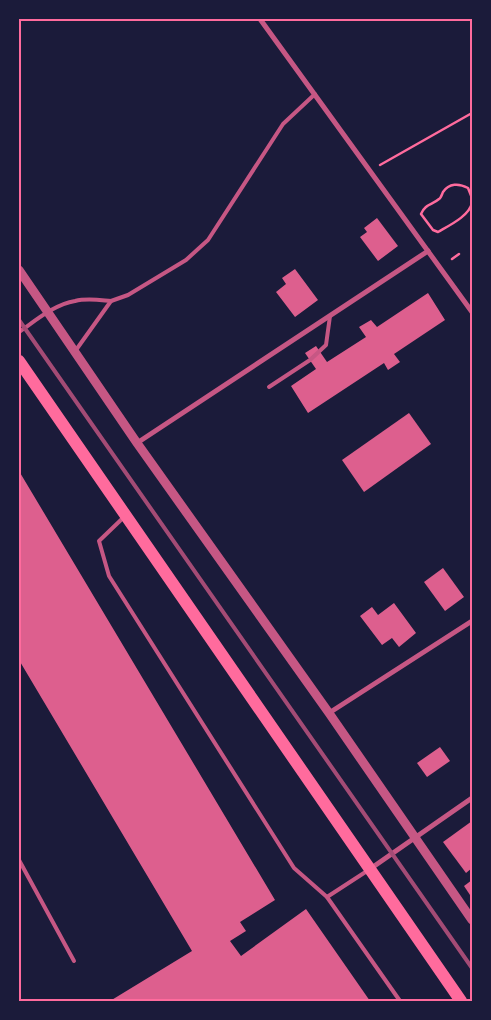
<svg xmlns="http://www.w3.org/2000/svg" width="491" height="1020" font-family="'DM Sans',sans-serif">
<style>
.building{fill:#dd5f8e}
.lines{fill:none;stroke-linecap:round;stroke-linejoin:round}
.path{stroke:#ff6b9d;stroke-width:2.5}
.service{stroke:#c65784;stroke-width:4}
.minor{stroke:#c65784;stroke-width:5}
.tertiary{stroke:#c65784;stroke-width:9}
.primary{stroke:#ff6b9d;stroke-width:12}
.rail{stroke:#a44b75;stroke-width:4}
.neatline{fill:none;stroke:#ff6b9d;stroke-width:2}
</style>
<rect width="100%" height="100%" fill="#1b1b3a"/>
<g class="building">
<path d="M 377,218 L 398,246 L 378,261 L 360,237 L 367,232 L 364,228 Z"/>
<path d="M 295,269 L 318,300 L 295,317 L 276,292 L 286,284 L 282,278 Z"/>
<path d="M 428,293 L 445,320 L 394,354 L 400,362 L 388,370 L 384,363 L 308,413 L 291,386 L 316,369 L 305,353 L 316,346 L 327,362 L 366,337 L 359,327 L 371,320 L 377,327 Z"/>
<path d="M 409,413 L 431,444 L 364,492 L 342,460 Z"/>
<path d="M 19,471 L 275,900 L 240,922 L 246,931 L 230,941 L 241,956 L 306,909 L 370,1001 L 110,1001 L 192,951 L 19,660 Z"/>
<path d="M 443,568 L 464,597 L 445,611 L 424,582 Z"/>
<path d="M 394,603 L 416,633 L 399,647 L 392,638 L 382,645 L 360,616 L 372,607 L 378,615 Z"/>
<path d="M 440,747 L 450,761 L 427,777 L 417,763 Z"/>
<path d="M 472,821 L 472,868 L 466,873 L 443,842 Z"/>
<path d="M 472,880 L 472,898 L 464,886 Z"/>
</g>
<g class="lines">
<g class="path">
<path d="M 380,165 L 472,113"/>
<path d="M 472,198 L 468,188 C 459,183 449,183 443,192 C 442,194 441,198 439,199 C 432,205 425,204 421,214 L 433,230 L 438,232 C 450,225 469,216 472,203"/>
<path d="M 452,259 L 459,254"/>
</g>
<g class="service">
<path d="M 19,332 C 35,321 55,304 75,301 C 87,298 99,300 111,301"/>
<path d="M 76,350 L 111,301 L 128,295 L 186,260 L 208,240 L 283,124 L 315,94"/>
<path d="M 269,387 L 310,360 L 326,345 L 330,316"/>
<path d="M 124,517 L 99,541 L 109,576 L 294,868 L 327,897 L 400,1001"/>
<path d="M 19,860 L 74,961"/>
<path d="M 327,897 L 367,871"/>
</g>
<g class="minor">
<path d="M 260,19 L 472,312"/>
<path d="M 137,443 L 428,251"/>
<path d="M 329,713 L 472,621"/>
<path d="M 370,869 L 472,798"/>
</g>
<path class="tertiary" d="M 19,270 L 137,443 L 329,713 L 472,920"/>
<path class="primary" d="M 19,361 L 461,1001"/>
<path class="rail" d="M 19,320 L 472,968"/>
</g>
<rect width="491" height="1020" fill="none" stroke="#1b1b3a" stroke-width="40"/>
<rect x="20" y="20" width="451" height="980" class="neatline"/>
</svg>
